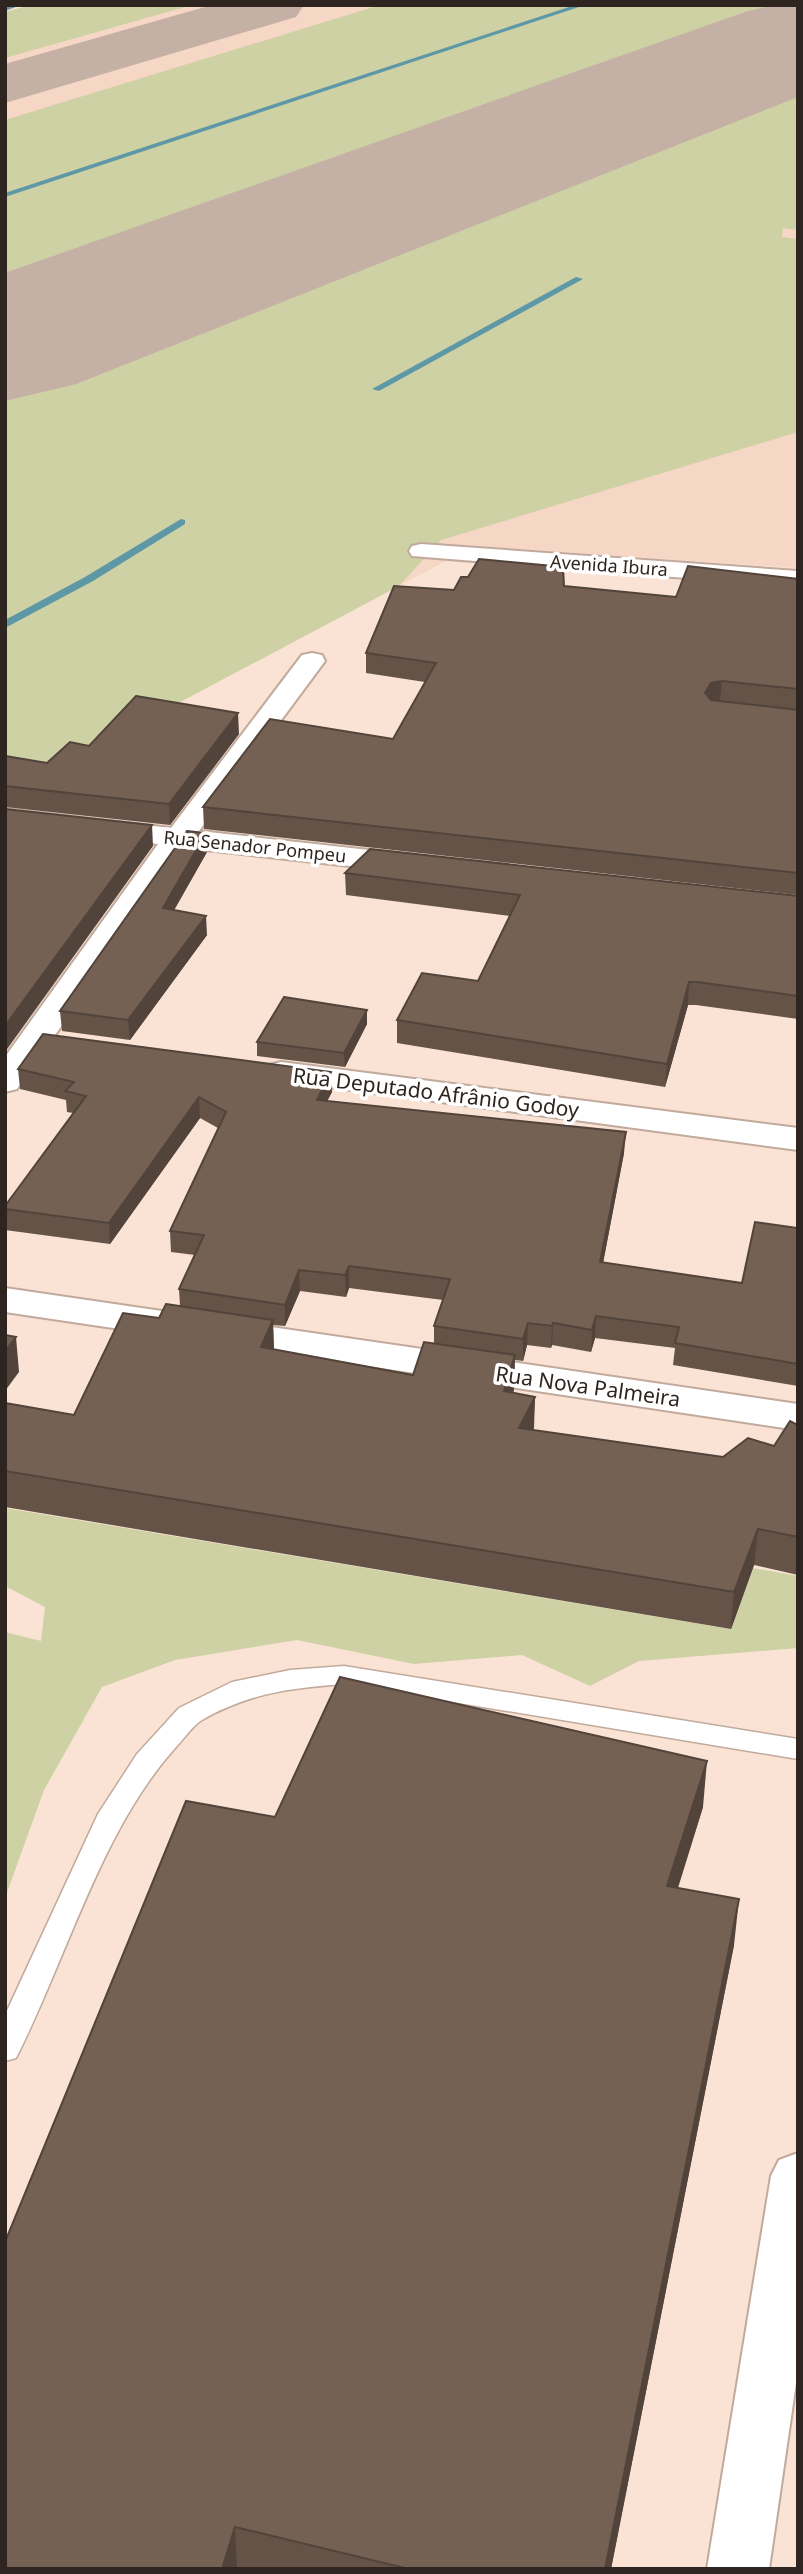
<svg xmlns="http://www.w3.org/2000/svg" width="803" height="2574" font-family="'Noto Sans',sans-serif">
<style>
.built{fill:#f6d6c4}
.green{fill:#cdd1a3}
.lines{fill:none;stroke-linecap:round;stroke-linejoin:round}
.stream{fill:#5e98a7;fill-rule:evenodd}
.taxiway{fill:#c4b0a5;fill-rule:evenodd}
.runway{fill:#c4b0a5;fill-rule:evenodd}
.service-casing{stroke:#c1aa9c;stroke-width:3}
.minor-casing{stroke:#c1aa9c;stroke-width:4}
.service{fill:#fff;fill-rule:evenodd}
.minor{fill:#fff;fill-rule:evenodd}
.wall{fill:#655348;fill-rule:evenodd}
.shaded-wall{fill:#52433b}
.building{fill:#756054;stroke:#52433b;stroke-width:2}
.labels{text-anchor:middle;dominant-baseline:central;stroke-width:7;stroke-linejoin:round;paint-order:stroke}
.far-street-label{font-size:18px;fill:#2e2520;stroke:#fff}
.street-label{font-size:21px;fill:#2e2520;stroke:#fff}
</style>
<rect width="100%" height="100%" fill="#fae2d4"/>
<path class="built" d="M 31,5 L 798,5 L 798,568 L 474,546 L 5,795 L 5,12 Z"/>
<g class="green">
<path d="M 31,5 L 192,5 L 5,58 L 5,12 Z"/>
<path d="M 380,5 L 784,5 L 5,281 L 5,120 Z"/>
<path d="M 798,88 L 798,230 L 783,228 L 782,237 L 798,239 L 798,432 L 441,540 L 399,586 L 5,795 L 5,401 Z"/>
<path d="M 5,1508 L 730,1629 L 753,1568 L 798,1576 L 798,1648 L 639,1661 L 590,1686 L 522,1655 L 414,1664 L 297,1640 L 175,1660 L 102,1687 L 44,1790 L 5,1898 L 5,1632 L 41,1641 L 45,1607 L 5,1586 Z"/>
</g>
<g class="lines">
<g class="stream">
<path d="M 11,5 L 21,5 L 5,11 L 5,7 Z"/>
<path d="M 575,5 L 585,5 L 5,197 L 5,193 Z"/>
<path d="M 576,277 L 583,279 L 379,391 L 372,389 Z"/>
<path d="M 181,519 L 185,520 L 185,524 L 93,581 L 5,628 L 5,620 L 85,577 Z"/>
</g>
<path class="taxiway" d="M 212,5 L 304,5 L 296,17 L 5,103 L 5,64 Z"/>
<path class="runway" d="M 773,5 L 798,5 L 798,97 L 76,384 L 5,401 L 5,273 L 745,12 Z"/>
<defs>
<path id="service" d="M 344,1666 L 798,1739 L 798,1759 L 344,1684 C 291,1688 249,1693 202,1720 C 192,1726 184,1739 176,1747 C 101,1830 67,1958 16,2058 L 5,2061 L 5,2015 L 98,1814 L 137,1754 L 179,1708 L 232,1682 L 290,1670 Z"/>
<g id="minor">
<path d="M 421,544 L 798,571 L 798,587 L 412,556 L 409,551 L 412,546 Z"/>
<path d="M 312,653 L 322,655 L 325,661 L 199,831 L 414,855 L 425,857 L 429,864 L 425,871 L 414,873 L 187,848 L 17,1089 L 5,1092 L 5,1057 L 158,844 L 5,827 L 5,809 L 171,828 L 302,655 Z"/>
<path d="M 281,1062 L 798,1128 L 798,1150 L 269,1079 L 264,1072 L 269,1065 Z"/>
<path d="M 5,1288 L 798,1404 L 798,1430 L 5,1312 Z"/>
<path d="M 798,2153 L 798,2369 L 769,2569 L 707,2569 L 771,2176 L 779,2160 Z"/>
</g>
</defs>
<use href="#service" class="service-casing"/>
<use href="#minor" class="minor-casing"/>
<use href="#service" class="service"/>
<use href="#minor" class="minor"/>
</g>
<g class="wall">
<path d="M 798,579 L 798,895 L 204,829 L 203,807 L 393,739 L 425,682 L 366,673 L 366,653 L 454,590 L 564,586 L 676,597 Z"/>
<path d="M 239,734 L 170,825 L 5,807 L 5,756 L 47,763 L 89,746 Z"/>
<path d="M 207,852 L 174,910 L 207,935 L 130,1040 L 62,1031 L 60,1011 Z"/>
<path d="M 345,873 L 798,896 L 798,1019 L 696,1005 L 688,1005 L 665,1087 L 397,1043 L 397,1020 L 478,981 L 510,916 L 346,895 Z"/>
<path d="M 367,1010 L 367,1024 L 345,1067 L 257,1056 L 257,1042 Z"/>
<path d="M 18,1069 L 332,1092 L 327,1101 L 624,1153 L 603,1263 L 742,1283 L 798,1228 L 798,1386 L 673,1365 L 675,1348 L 595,1338 L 591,1352 L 552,1345 L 551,1348 L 527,1345 L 523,1361 L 515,1360 L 513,1393 L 535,1397 L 534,1430 L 723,1457 L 774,1446 L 798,1425 L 798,1575 L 754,1565 L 731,1629 L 5,1507 L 5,1403 L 74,1415 L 159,1318 L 180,1306 L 179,1289 L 195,1255 L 171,1252 L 170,1231 L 218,1128 L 200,1118 L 110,1244 L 5,1230 L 5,1206 L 73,1113 L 67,1112 L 66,1100 L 20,1089 ZM 349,1288 L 443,1300 L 434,1326 L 434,1343 L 413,1375 L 274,1349 L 273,1325 L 285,1326 L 300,1291 L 346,1297 Z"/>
<path d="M 703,1807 L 678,1888 L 734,1945 L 611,2569 L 5,2569 L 275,1817 Z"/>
</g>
<g class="shaded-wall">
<path d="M 722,681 L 720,701 L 709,703 L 705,693 L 711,683 Z"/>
<path d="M 238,713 L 239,734 L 170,825 L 169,804 Z"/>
<path d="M 152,825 L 153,846 L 5,1052 L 5,1026 Z"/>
<path d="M 206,833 L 207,852 L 164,928 L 163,908 Z"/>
<path d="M 206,916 L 207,935 L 130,1040 L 128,1020 Z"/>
<path d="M 689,982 L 688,1005 L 665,1087 L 667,1064 Z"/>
<path d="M 367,1010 L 367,1024 L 345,1067 L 344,1053 Z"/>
<path d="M 331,1072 L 332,1092 L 317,1120 L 317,1100 Z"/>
<path d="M 199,1097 L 200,1118 L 110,1244 L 109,1223 Z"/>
<path d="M 626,1132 L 624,1153 L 599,1284 L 600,1262 Z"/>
<path d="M 349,1266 L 349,1288 L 346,1297 L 345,1275 Z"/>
<path d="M 299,1270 L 300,1291 L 285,1326 L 285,1305 Z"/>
<path d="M 596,1316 L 595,1338 L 591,1352 L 592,1330 Z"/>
<path d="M 273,1320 L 274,1355 L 261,1347 Z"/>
<path d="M 528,1323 L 527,1345 L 523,1361 L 523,1339 Z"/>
<path d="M 553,1323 L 552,1345 L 551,1348 L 552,1326 Z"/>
<path d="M 16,1337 L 19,1372 L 5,1391 L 5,1351 Z"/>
<path d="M 515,1355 L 514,1390 L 503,1427 L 504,1391 Z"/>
<path d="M 535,1397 L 533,1433 L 519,1428 Z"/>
<path d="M 758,1529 L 754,1565 L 731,1629 L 734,1592 Z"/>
<path d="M 707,1761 L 703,1807 L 664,1931 L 667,1886 Z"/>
<path d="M 739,1899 L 734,1945 L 611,2569 L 605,2569 Z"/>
<path d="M 235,2527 L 237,2569 L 222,2569 Z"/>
</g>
<g class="building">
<path d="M 479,559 L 563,567 L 564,586 L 676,597 L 688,566 L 798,579 L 798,689 L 722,681 L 711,683 L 705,693 L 711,700 L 798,710 L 798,873 L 203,807 L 270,719 L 393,739 L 436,663 L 366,653 L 394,586 L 454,590 L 461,577 L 468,577 Z"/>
<path d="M 136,696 L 238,713 L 169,804 L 5,786 L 5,756 L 47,763 L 70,742 L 89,746 Z"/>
<path d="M 5,809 L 152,825 L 5,1026 Z"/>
<path d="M 187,831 L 206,833 L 163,908 L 206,916 L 128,1020 L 60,1011 Z"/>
<path d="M 370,849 L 798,896 L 798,996 L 697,982 L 689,982 L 667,1064 L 397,1020 L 422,973 L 478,981 L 520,895 L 345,873 Z"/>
<path d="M 284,997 L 367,1010 L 344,1053 L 257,1042 Z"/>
<path d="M 43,1034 L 331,1072 L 317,1100 L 626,1132 L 600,1262 L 742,1283 L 755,1222 L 798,1228 L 798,1364 L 675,1343 L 679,1327 L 596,1316 L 592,1330 L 553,1323 L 552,1326 L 528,1323 L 523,1339 L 434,1326 L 450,1279 L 349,1266 L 345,1275 L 299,1270 L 285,1305 L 179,1289 L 204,1235 L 170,1231 L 226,1112 L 199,1097 L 109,1223 L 5,1209 L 5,1206 L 86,1096 L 65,1091 L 74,1082 L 18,1069 Z"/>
<path d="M 166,1304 L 273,1320 L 261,1347 L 413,1375 L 424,1342 L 515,1355 L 504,1391 L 535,1397 L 519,1428 L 723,1457 L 748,1438 L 774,1446 L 790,1421 L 798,1425 L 798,1537 L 758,1529 L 734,1592 L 5,1471 L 5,1403 L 74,1415 L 123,1313 L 159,1318 Z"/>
<path d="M 5,1335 L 16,1337 L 5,1351 Z"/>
<path d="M 340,1677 L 707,1761 L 667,1886 L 739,1899 L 605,2569 L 409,2569 L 235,2527 L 222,2569 L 5,2569 L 5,2242 L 186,1801 L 275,1817 Z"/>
</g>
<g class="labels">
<g class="far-street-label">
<text transform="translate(609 565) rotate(4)">Avenida Ibura</text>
<text transform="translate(255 846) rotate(6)">Rua Senador Pompeu</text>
</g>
<g class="street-label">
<text transform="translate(436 1092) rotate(7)">Rua Deputado Afrânio Godoy</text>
<text transform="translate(588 1386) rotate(8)">Rua Nova Palmeira</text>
</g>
</g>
<rect width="803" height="2574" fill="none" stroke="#2e2520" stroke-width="14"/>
</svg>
